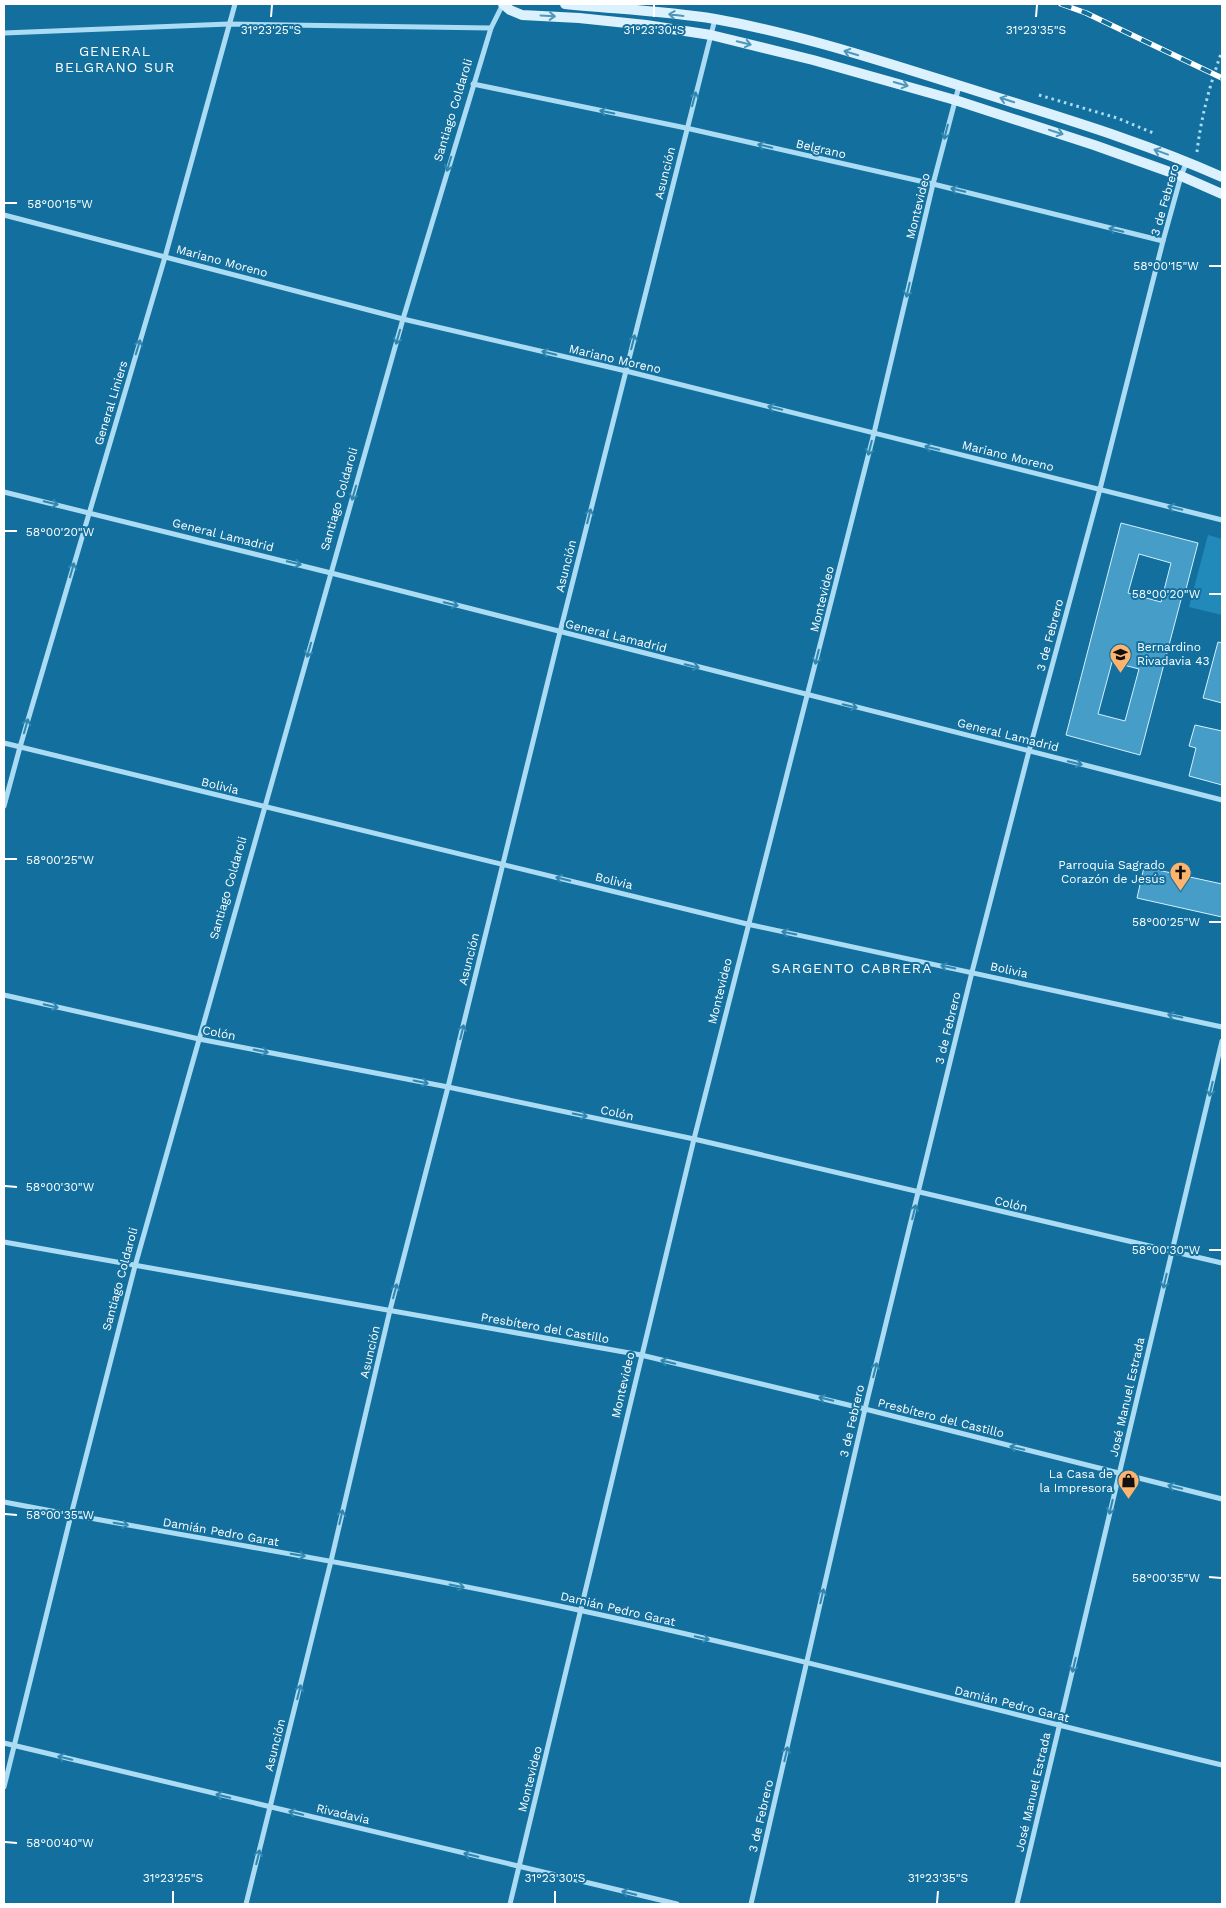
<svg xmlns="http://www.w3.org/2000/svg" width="1226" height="1908" font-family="'Work Sans',sans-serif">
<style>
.green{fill:#228abb}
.building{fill:#459dc8;stroke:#d3f0fd;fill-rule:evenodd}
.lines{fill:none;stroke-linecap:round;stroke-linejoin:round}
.path{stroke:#abdcf4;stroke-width:3;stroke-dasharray:2.5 4;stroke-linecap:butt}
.minor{stroke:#abdcf4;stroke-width:5}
.secondary{stroke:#dbf1fd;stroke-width:10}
.rail-casing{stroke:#fff;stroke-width:5.5}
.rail{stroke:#13709e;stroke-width:4;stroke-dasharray:11;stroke-linecap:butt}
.oneway{stroke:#4f97ba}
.oneway2{stroke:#3186af}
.ticks{fill:none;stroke:#fff;stroke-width:2}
.labels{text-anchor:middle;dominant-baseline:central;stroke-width:4;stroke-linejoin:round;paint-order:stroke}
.street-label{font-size:12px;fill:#fff;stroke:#13709e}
.poi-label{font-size:12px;fill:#fff;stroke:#13709e;text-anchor:end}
.neighbourhood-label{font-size:14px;letter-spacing:1px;fill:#fff;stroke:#13709e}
.ticks-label{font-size:12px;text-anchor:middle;fill:#fff;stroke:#13709e;stroke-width:4;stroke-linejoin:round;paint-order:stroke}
</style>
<rect width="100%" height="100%" fill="#13709e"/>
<path class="green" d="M 1208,535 L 1222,539 L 1222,615 L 1189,607 Z"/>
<g class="building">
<path d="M 1121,523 L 1198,543 L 1185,593 L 1183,592 L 1140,755 L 1066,735 ZM 1139,554 L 1171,563 L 1161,602 L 1128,593 ZM 1112,662 L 1139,669 L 1125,721 L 1098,714 Z"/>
<path d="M 1218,642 L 1222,643 L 1222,703 L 1203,698 Z"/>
<path d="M 1195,725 L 1222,731 L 1222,785 L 1189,776 L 1196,748 L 1189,746 Z"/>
<path d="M 1144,867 L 1222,884 L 1222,917 L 1137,898 Z"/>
</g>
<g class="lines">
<g class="path">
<path d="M 1039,95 L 1117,118 L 1156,134"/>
<path d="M 1197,152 C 1201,117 1210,84 1222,51"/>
</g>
<g class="minor">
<path d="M 4,33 L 229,24 L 491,28"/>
<path d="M 473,84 L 686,128 L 933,184 L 1163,241"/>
<path d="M 4,215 L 403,319 L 626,371 L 1222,520"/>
<path d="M 4,492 L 331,573 L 1222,800"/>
<path d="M 4,743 L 747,924 L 1222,1027"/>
<path d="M 4,806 L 20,747 L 165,257 L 235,4"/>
<path d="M 4,995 L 199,1039 L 448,1087 L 694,1139 L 1222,1263"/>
<path d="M 4,1242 L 641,1355 L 865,1409 L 1222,1499"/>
<path d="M 4,1502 C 197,1539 391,1569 583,1611 C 797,1657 1009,1714 1222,1765"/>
<path d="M 4,1743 L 677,1904"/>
<path d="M 4,1787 L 71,1515 L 135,1266 L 403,319 L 491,28 L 503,4"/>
<path d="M 246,1904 L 331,1561 L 390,1310 L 448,1087 L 560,632 L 715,19"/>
<path d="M 510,1904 L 694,1139 L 874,433 L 933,184 L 959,86"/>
<path d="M 751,1904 L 865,1409 L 972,972 L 1029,751 L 1100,489 L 1163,241 L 1181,176 L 1187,161"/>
<path d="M 1017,1904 L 1222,1041"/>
</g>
<g class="secondary">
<path d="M 503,4 L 510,10 L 522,15 L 579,18 L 646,25 L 711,35 L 813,60 L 955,100 L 1094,145 L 1181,176 L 1222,194"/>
<path d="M 565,4 C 615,9 665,11 715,19 C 805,35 893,65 980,92 C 1062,118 1144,142 1222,177"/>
</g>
<defs>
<path id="rail" d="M 1061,4 L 1086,13 L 1222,78"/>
</defs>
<use href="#rail" class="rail-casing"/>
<use href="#rail" class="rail"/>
</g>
<defs><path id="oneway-shaft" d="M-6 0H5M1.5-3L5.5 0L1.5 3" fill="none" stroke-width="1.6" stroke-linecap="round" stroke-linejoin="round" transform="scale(1.25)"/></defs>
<g class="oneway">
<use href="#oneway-shaft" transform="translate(676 15) rotate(-173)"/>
<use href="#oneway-shaft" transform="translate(548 16) rotate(3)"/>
<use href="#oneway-shaft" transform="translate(744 43) rotate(14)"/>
<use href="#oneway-shaft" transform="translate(851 53) rotate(-163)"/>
<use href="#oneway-shaft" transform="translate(901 84) rotate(16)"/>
<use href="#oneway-shaft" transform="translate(1007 100) rotate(-162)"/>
<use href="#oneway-shaft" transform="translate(1056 132) rotate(18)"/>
<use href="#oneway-shaft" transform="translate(1161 152) rotate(-160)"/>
</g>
<g class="oneway2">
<use href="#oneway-shaft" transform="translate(694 99) rotate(-75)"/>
<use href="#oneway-shaft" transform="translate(607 112) rotate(-168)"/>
<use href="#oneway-shaft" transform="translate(946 132) rotate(104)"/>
<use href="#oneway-shaft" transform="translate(765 146) rotate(-167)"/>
<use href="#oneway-shaft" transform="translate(449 164) rotate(107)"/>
<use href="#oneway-shaft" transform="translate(958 190) rotate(-166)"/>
<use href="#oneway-shaft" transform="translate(1116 230) rotate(-166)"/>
<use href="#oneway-shaft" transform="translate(908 290) rotate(103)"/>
<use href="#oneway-shaft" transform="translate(398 337) rotate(106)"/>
<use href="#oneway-shaft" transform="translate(633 342) rotate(-76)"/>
<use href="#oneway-shaft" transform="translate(138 347) rotate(-73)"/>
<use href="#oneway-shaft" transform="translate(549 353) rotate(-167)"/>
<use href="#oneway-shaft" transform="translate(775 408) rotate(-166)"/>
<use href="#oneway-shaft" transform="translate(870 448) rotate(104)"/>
<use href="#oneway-shaft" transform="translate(932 448) rotate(-166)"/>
<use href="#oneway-shaft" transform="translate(354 493) rotate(106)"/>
<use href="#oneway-shaft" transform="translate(51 503) rotate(13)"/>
<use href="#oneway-shaft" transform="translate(1175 508) rotate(-166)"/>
<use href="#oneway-shaft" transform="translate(589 516) rotate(-76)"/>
<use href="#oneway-shaft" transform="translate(294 563) rotate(14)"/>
<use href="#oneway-shaft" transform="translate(72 570) rotate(-74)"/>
<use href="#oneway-shaft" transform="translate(451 604) rotate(14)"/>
<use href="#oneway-shaft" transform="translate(309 650) rotate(106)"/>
<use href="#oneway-shaft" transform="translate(817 657) rotate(104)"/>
<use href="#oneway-shaft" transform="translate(692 666) rotate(14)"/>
<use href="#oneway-shaft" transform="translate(850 706) rotate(14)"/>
<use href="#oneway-shaft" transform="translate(26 726) rotate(-74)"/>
<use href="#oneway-shaft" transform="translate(1075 763) rotate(14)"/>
<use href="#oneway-shaft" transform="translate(563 879) rotate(-166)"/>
<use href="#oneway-shaft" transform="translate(789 933) rotate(-168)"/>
<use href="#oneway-shaft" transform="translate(948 967) rotate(-168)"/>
<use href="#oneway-shaft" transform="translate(51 1006) rotate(13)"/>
<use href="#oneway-shaft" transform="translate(1175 1016) rotate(-168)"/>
<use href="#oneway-shaft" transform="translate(462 1032) rotate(-76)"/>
<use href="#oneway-shaft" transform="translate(261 1051) rotate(11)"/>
<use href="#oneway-shaft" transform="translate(421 1082) rotate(11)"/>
<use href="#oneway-shaft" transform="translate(1211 1089) rotate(103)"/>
<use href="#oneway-shaft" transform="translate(580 1115) rotate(12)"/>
<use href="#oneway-shaft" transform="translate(914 1212) rotate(-76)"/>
<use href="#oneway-shaft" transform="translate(1165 1281) rotate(103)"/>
<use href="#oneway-shaft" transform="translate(395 1291) rotate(-75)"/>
<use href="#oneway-shaft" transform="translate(668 1362) rotate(-167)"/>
<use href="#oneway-shaft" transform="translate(875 1370) rotate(-76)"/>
<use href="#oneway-shaft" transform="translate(826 1399) rotate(-167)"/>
<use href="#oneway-shaft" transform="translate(1017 1448) rotate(-166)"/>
<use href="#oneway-shaft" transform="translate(1175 1487) rotate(-166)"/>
<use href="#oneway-shaft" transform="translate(1111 1507) rotate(103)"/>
<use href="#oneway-shaft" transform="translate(341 1517) rotate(-77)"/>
<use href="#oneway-shaft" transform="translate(121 1524) rotate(10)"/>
<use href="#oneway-shaft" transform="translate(298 1555) rotate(10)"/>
<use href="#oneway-shaft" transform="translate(457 1586) rotate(11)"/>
<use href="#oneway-shaft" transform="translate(822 1596) rotate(-77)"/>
<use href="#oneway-shaft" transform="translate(702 1638) rotate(13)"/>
<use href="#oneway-shaft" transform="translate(1074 1665) rotate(103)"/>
<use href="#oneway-shaft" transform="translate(299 1692) rotate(-76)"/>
<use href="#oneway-shaft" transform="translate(786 1754) rotate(-77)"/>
<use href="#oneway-shaft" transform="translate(65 1758) rotate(-167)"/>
<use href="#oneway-shaft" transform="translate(223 1796) rotate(-167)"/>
<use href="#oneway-shaft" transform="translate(296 1813) rotate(-167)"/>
<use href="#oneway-shaft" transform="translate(471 1855) rotate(-167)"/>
<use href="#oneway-shaft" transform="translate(258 1857) rotate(-76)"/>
<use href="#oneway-shaft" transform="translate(629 1893) rotate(-166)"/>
</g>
<path class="ticks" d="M 271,17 L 272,5M 654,17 L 654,5M 1036,17 L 1037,5M 5,203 L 17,203M 1209,266 L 1221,266M 5,531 L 17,531M 1209,594 L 1221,594M 5,859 L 17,859M 1209,922 L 1221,922M 5,1186 L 17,1187M 1209,1250 L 1221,1250M 5,1514 L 17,1515M 1209,1577 L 1221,1578M 5,1842 L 17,1843M 173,1903 L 173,1891M 555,1903 L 555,1891M 937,1903 L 938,1891"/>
<defs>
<symbol id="school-pin" viewBox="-11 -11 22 30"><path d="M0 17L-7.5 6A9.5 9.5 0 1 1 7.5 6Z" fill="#ffb46e" stroke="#13709e"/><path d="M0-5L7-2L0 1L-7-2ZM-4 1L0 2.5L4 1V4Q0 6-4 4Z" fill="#111"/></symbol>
<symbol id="church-pin" viewBox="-11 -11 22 30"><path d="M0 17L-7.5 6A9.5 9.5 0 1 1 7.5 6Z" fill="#ffb46e" stroke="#13709e"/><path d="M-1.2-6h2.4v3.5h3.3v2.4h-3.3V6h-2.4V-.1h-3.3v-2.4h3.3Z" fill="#111"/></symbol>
<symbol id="shop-pin" viewBox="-11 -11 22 30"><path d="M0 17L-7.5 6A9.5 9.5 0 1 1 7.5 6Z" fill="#ffb46e" stroke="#13709e"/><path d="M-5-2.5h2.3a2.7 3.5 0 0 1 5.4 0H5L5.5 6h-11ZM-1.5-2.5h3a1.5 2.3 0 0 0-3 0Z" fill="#111"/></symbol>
</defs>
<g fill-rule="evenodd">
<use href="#school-pin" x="1108" y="642" width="25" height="34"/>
<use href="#church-pin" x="1168" y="860" width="25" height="34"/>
<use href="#shop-pin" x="1116" y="1468" width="25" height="34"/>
</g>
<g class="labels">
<g class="street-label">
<text transform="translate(453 110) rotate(-73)">Santiago Coldaroli</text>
<text transform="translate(821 149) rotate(13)">Belgrano</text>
<text transform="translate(665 173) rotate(-76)">Asunción</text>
<text transform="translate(1165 200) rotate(-74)">3 de Febrero</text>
<text transform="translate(918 206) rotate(-76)">Montevideo</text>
<text transform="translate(222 261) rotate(15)">Mariano Moreno</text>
<text transform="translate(615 359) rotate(13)">Mariano Moreno</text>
<text transform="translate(111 403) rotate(-73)">General Liniers</text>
<text transform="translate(1008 456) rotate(14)">Mariano Moreno</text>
<text transform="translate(339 499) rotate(-74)">Santiago Coldaroli</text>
<text transform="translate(223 535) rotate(14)">General Lamadrid</text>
<text transform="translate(566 566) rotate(-76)">Asunción</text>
<text transform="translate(822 599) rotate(-76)">Montevideo</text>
<text transform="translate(1050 635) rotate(-75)">3 de Febrero</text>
<text transform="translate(616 636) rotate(14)">General Lamadrid</text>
<text transform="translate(1008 735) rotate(14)">General Lamadrid</text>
<text transform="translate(220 786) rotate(14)">Bolivia</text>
<text transform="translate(614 881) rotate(14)">Bolivia</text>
<text transform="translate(228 888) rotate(-74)">Santiago Coldaroli</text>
<text transform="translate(469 959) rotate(-76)">Asunción</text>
<text transform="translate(1009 970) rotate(12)">Bolivia</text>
<text transform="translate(720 991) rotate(-76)">Montevideo</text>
<text transform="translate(948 1028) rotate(-76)">3 de Febrero</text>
<text transform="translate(219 1033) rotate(11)">Colón</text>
<text transform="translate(617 1113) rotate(12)">Colón</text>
<text transform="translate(1011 1204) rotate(13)">Colón</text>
<text transform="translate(120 1279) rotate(-75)">Santiago Coldaroli</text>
<text transform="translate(545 1328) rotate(10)">Presbítero del Castillo</text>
<text transform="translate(370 1352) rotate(-77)">Asunción</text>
<text transform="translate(623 1385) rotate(-77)">Montevideo</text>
<text transform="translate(1127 1397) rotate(-77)">José Manuel Estrada</text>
<text transform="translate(941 1418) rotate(14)">Presbítero del Castillo</text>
<text transform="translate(852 1421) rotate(-77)">3 de Febrero</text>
<text transform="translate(221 1532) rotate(10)">Damián Pedro Garat</text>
<text transform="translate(618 1609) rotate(13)">Damián Pedro Garat</text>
<text transform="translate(1012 1704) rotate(14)">Damián Pedro Garat</text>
<text transform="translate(275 1745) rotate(-76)">Asunción</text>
<text transform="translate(530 1779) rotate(-76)">Montevideo</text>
<text transform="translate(1033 1792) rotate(-77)">José Manuel Estrada</text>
<text transform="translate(343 1814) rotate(13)">Rivadavia</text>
<text transform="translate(761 1816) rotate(-77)">3 de Febrero</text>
</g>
<g class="poi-label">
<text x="1137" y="647" text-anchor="start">Bernardino<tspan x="1137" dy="14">Rivadavia 43</tspan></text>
<text x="1165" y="865">Parroquia Sagrado<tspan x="1165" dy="14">Corazón de Jesús</tspan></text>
<text x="1113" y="1474">La Casa de<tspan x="1113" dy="14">la Impresora</tspan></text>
</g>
<g class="neighbourhood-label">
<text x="115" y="51">GENERAL<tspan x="115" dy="16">BELGRANO SUR</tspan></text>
<text x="852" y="968">SARGENTO CABRERA</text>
</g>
</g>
<g class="ticks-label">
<text x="271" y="34">31°23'25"S</text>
<text x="654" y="34">31°23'30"S</text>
<text x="1036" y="34">31°23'35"S</text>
<text x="60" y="208">58°00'15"W</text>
<text x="1166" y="270">58°00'15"W</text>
<text x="60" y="536">58°00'20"W</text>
<text x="1166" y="598">58°00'20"W</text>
<text x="60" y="864">58°00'25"W</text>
<text x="1166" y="926">58°00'25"W</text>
<text x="60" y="1191">58°00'30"W</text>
<text x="1166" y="1254">58°00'30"W</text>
<text x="60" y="1519">58°00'35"W</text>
<text x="1166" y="1582">58°00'35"W</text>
<text x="60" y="1847">58°00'40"W</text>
<text x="173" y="1882">31°23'25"S</text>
<text x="555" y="1882">31°23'30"S</text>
<text x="938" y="1882">31°23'35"S</text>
</g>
<rect width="1226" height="1908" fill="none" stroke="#ffffff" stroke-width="10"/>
</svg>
